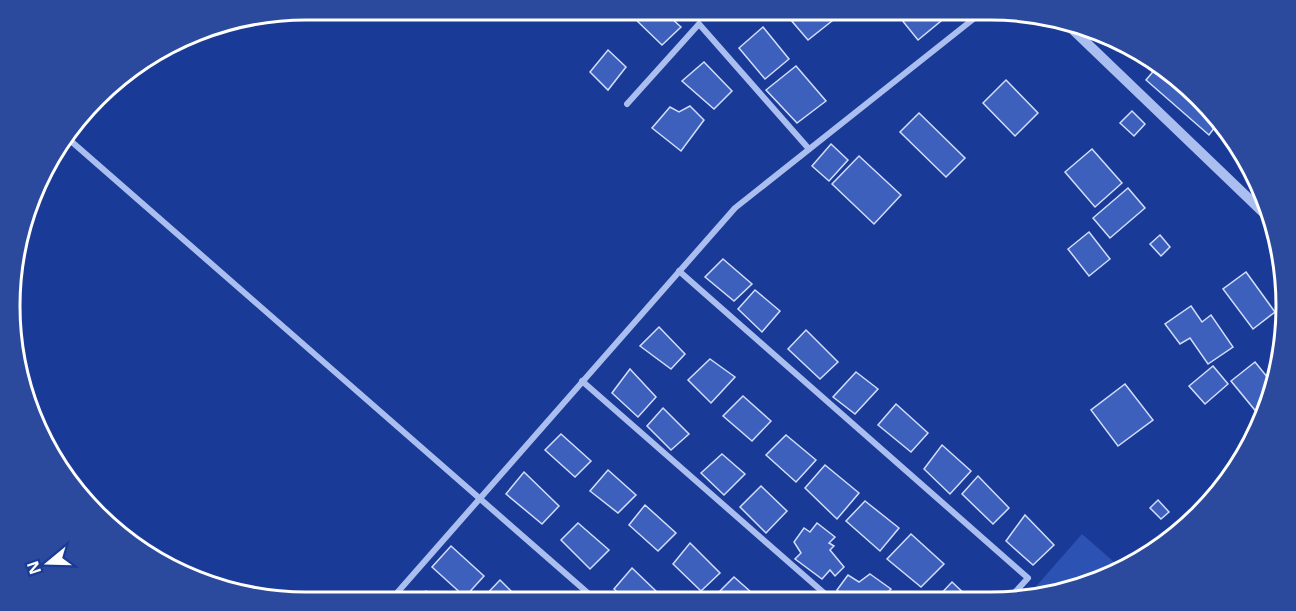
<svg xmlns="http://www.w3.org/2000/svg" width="1296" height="611" font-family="'Noto Sans',sans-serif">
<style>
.green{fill:#2c52b4}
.building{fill:#3d60bc;stroke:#d2ddfb;stroke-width:1.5}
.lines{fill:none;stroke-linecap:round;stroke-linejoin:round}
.minor{stroke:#abbef0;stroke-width:6}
.tertiary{stroke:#abbef0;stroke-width:10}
.rim{fill:none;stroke:#fff;stroke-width:3}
</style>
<rect width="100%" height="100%" fill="#193a96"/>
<path class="green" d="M 1082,534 L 1122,569 L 1104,579 L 1025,599 Z"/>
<g class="building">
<path d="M 639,9 L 661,9 L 681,27 L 662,45 L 632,16 Z"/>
<path d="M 788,9 L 829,9 L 837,17 L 808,40 L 784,12 Z"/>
<path d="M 893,9 L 942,9 L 947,16 L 918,40 Z"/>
<path d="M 763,27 L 789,59 L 765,79 L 739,48 Z"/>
<path d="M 608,50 L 626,67 L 608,90 L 590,72 Z"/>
<path d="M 704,62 L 732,91 L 714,109 L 682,81 Z"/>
<path d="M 796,66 L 826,101 L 797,123 L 766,90 Z"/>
<path d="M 1157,67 L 1200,96 L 1218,123 L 1209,135 L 1146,80 Z"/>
<path d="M 1006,80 L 1038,113 L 1015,136 L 983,103 Z"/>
<path d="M 690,106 L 704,120 L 681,151 L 652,128 L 670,107 L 679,112 Z"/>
<path d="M 1132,111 L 1145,124 L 1134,136 L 1120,123 Z"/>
<path d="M 919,113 L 965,158 L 946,177 L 900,132 Z"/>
<path d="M 831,144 L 848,160 L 829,181 L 812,166 Z"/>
<path d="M 1092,149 L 1122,183 L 1095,207 L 1065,172 Z"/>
<path d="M 859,156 L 901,195 L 874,224 L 832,184 Z"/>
<path d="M 1128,188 L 1145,208 L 1110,238 L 1093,218 Z"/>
<path d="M 1089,232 L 1110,259 L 1089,276 L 1068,249 Z"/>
<path d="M 1160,235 L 1170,247 L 1161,256 L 1150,244 Z"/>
<path d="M 723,259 L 752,284 L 734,301 L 705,277 Z"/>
<path d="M 1246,272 L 1275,312 L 1253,329 L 1223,289 Z"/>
<path d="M 755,290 L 780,311 L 762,332 L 738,309 Z"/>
<path d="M 1191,306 L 1202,322 L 1211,315 L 1233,347 L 1208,364 L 1190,338 L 1180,344 L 1165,324 Z"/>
<path d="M 659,327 L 685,354 L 671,369 L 640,346 Z"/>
<path d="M 806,330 L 838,362 L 820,379 L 788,349 Z"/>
<path d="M 710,359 L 735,377 L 711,403 L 688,380 Z"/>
<path d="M 1255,362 L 1272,383 L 1263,420 L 1231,381 Z"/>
<path d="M 1213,366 L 1228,384 L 1205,404 L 1189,386 Z"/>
<path d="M 630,369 L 656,397 L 638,417 L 612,393 Z"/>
<path d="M 856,372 L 878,389 L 855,414 L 833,397 Z"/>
<path d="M 1125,384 L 1153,420 L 1118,446 L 1091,410 Z"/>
<path d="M 743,396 L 771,421 L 752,441 L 723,416 Z"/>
<path d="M 896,404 L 928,433 L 911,452 L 878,425 Z"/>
<path d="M 663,408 L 689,434 L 671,450 L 647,426 Z"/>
<path d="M 561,434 L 591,461 L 575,477 L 545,450 Z"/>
<path d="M 786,435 L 816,460 L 796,482 L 766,455 Z"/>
<path d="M 942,445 L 971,471 L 950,494 L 924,469 Z"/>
<path d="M 722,454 L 745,474 L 724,495 L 701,473 Z"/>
<path d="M 825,465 L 859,493 L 837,519 L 805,488 Z"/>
<path d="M 608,470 L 636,495 L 618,513 L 590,491 Z"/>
<path d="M 524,472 L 559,506 L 542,524 L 506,494 Z"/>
<path d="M 978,476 L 1009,508 L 993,524 L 962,494 Z"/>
<path d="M 761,486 L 787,511 L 766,533 L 740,507 Z"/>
<path d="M 1158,500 L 1169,512 L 1161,519 L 1150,508 Z"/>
<path d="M 865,501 L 899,528 L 880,551 L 846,521 Z"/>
<path d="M 645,505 L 676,533 L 658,551 L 629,525 Z"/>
<path d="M 1025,515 L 1054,545 L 1033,565 L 1006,541 Z"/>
<path d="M 578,523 L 609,550 L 590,569 L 561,540 Z"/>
<path d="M 817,523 L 835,537 L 829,543 L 834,546 L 830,550 L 844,567 L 835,576 L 830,570 L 822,579 L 795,559 L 801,553 L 794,542 L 804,528 L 810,532 Z"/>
<path d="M 911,534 L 944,564 L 921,587 L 887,559 Z"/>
<path d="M 690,543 L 720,573 L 701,591 L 673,564 Z"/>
<path d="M 451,546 L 484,576 L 465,597 L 432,567 Z"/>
<path d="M 632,568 L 657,592 L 648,601 L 627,601 L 614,589 Z"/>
<path d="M 870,574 L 891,589 L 886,594 L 890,600 L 848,600 L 837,590 L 848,575 L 859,582 Z"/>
<path d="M 734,577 L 760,600 L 711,600 Z"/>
<path d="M 500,580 L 521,601 L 480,601 Z"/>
<path d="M 952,582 L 971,600 L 935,600 Z"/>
<path d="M 426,591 L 436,602 L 416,602 Z"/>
<path d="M 675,593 L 685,601 L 668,601 Z"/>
</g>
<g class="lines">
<g class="minor">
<path d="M 627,104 L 699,24 L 809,149"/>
<path d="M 64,135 L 597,601"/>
<path d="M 679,271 L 1028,578 L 1009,599"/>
<path d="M 582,381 L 832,600"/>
<path d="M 389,602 L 735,208 L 986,9"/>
</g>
<path class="tertiary" d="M 1067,24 L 1270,219"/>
</g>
<path d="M0 0H1296V611H0ZM306 20H990A286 286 0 0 1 1276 306V306A286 286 0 0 1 990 592H306A286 286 0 0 1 20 306V306A286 286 0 0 1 306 20Z" fill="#2b4a9e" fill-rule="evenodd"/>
<path class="rim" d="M306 20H990A286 286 0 0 1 1276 306V306A286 286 0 0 1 990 592H306A286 286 0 0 1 20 306V306A286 286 0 0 1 306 20Z"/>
<g transform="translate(48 563) rotate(251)" stroke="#193a96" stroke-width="4.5" paint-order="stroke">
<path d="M0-4.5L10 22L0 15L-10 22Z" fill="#ffffff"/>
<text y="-9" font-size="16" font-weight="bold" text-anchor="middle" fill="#ffffff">N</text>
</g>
</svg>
